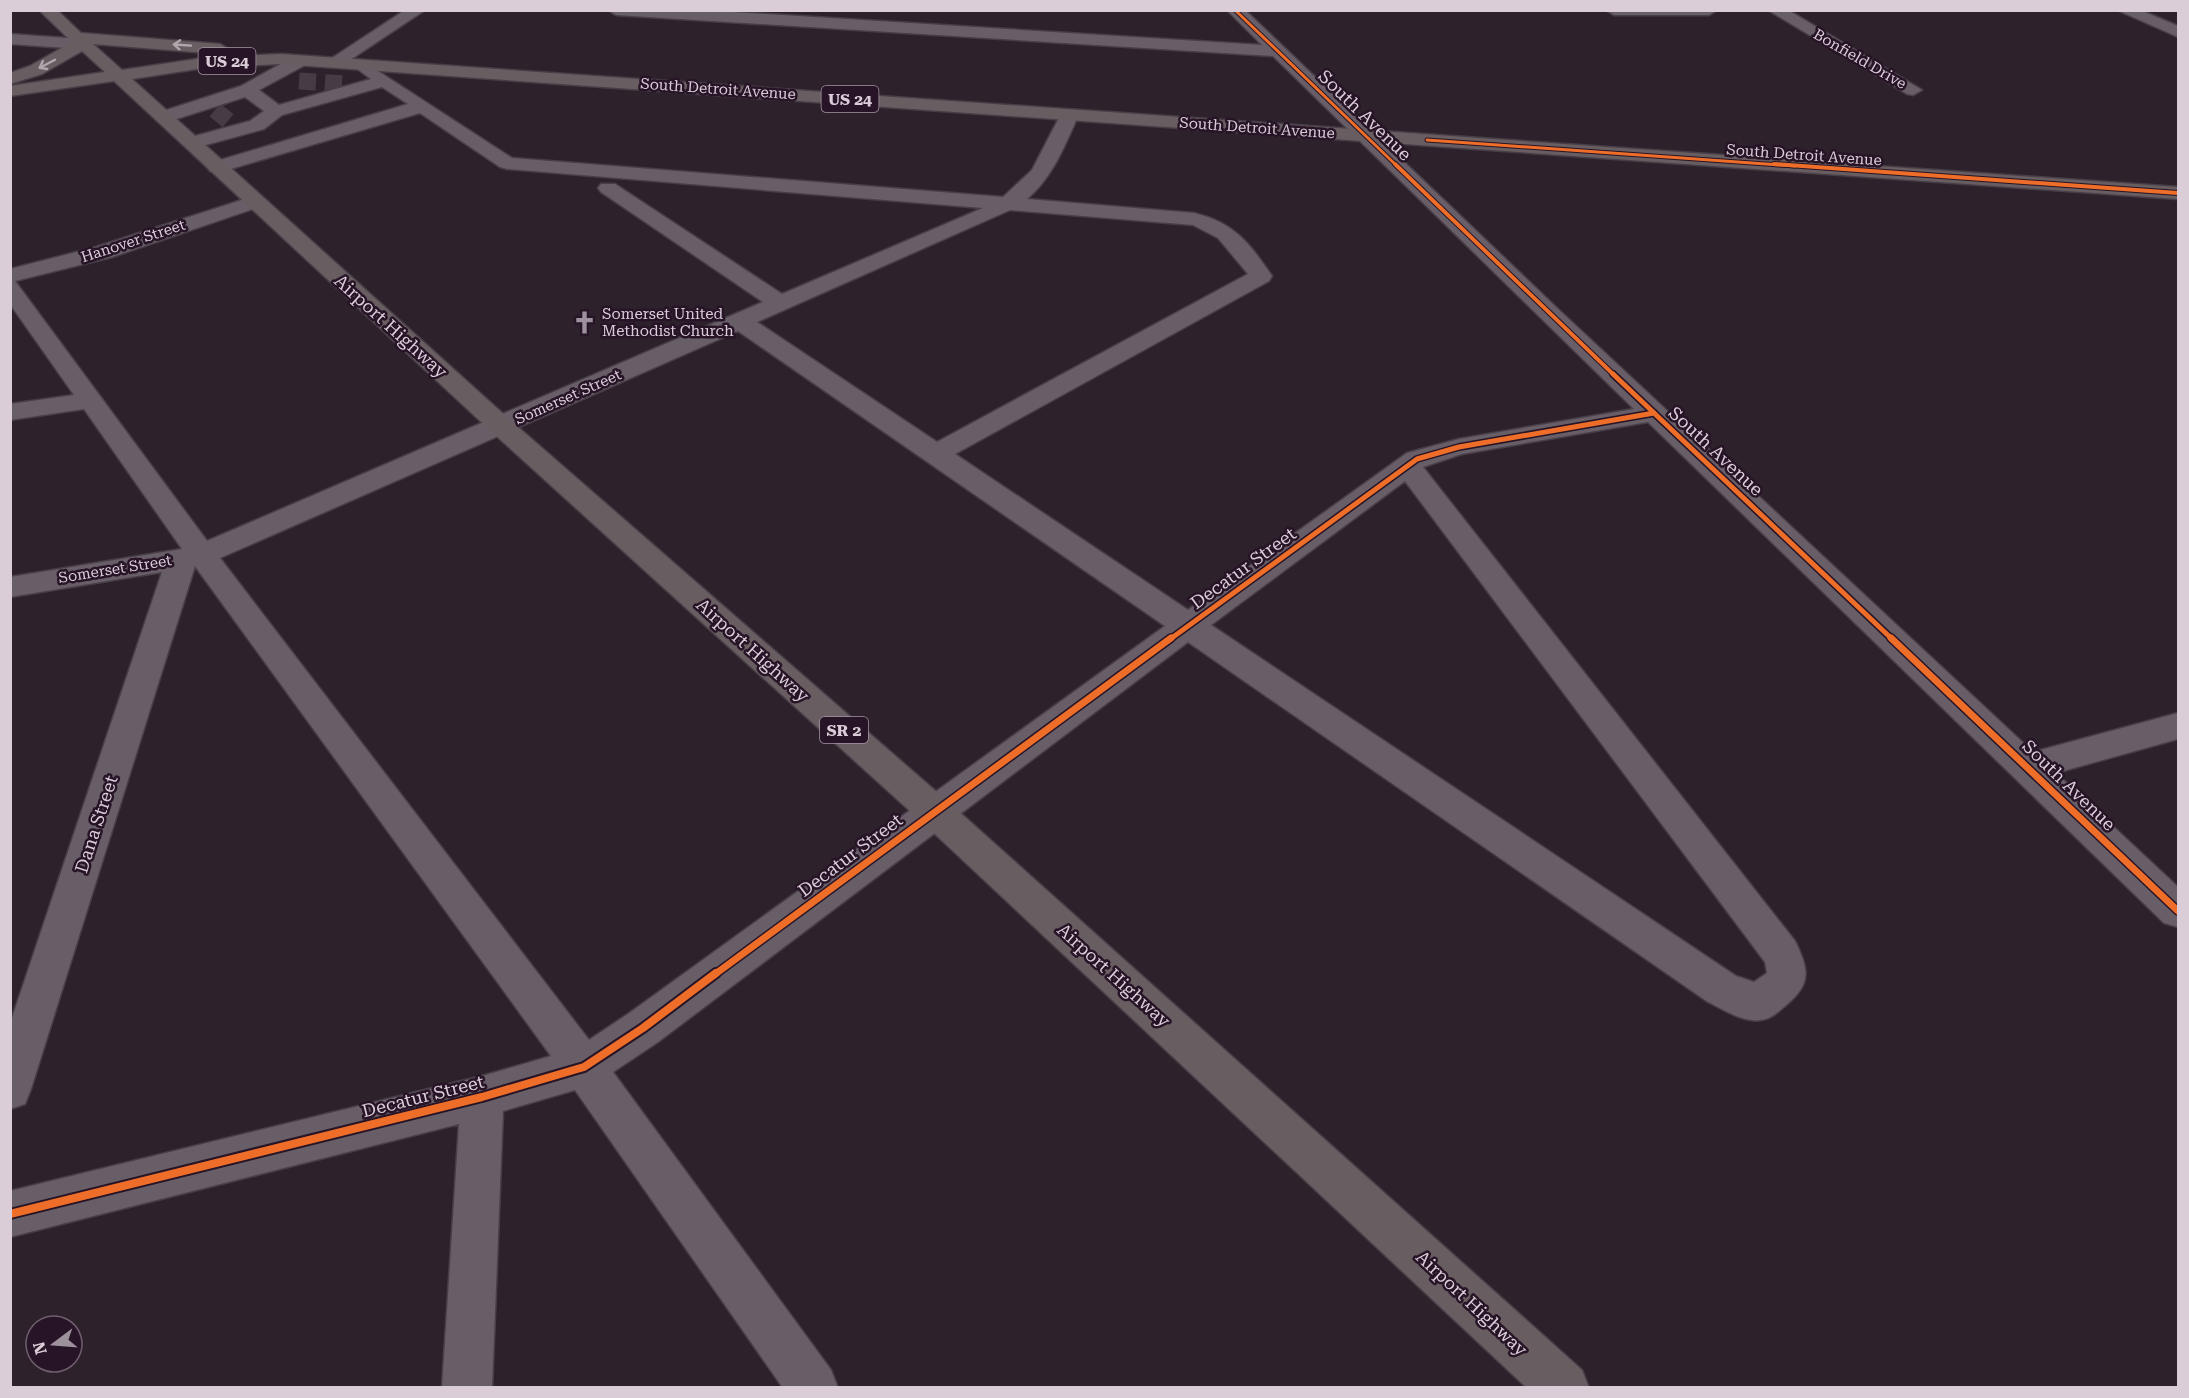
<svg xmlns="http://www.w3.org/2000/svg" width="2189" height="1398" font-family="'Roboto Serif',serif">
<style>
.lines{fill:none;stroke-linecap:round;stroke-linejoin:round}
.minor-tunnel{stroke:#473c46;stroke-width:17;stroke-dasharray:17 9;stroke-linecap:butt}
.minor-casing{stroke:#473e47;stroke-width:3}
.major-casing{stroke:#473e47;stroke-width:3}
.minor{fill:#685e67;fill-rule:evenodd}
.major{fill:#685e61;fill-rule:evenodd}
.cycleway-far4-casing{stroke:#271426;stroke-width:5}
.cycleway-far3-casing{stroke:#271426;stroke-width:6}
.cycleway-far2-casing{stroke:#271426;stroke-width:8}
.cycleway-far1-casing{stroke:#271426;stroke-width:10}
.cycleway-casing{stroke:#271426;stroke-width:12}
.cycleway-far4{stroke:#ee6e29;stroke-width:3}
.cycleway-far3{stroke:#ee6e29;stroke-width:4}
.cycleway-far2{stroke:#ee6e29;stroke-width:5}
.cycleway-far1{stroke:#ee6e29;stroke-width:7}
.cycleway{stroke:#ee6e29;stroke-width:8}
.oneway{stroke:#b2a6ae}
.labels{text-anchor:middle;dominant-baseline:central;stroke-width:5;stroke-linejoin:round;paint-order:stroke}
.far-street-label{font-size:15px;fill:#dacdd8;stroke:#271426}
.far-poi-label{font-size:15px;fill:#dacdd8;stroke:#271426;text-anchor:start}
.shield{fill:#271426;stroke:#a496a3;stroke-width:1.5}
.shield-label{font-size:16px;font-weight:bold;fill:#dacdd8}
.street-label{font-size:18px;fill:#dacdd8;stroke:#271426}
</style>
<rect width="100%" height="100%" fill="#2d222c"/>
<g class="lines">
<g class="minor-tunnel">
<path d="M 299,81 L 346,84"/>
<path d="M 215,110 L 232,124"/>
</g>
<defs>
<g id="minor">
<path d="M 405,10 L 425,10 L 341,66 L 329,66 L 326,62 Z"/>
<path d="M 608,10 L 701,10 L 1262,45 L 1227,10 L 1245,10 L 1558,309 L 2033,752 L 2178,713 L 2178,739 L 2056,773 L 2178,887 L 2178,927 L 2164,923 L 1648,422 L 1462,454 L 1423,467 L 1795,941 C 1809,970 1812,984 1785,1006 C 1778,1012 1771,1019 1761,1020 C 1743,1023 1723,1009 1708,1002 L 1188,642 L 658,1042 L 613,1072 L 831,1370 L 838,1388 L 783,1388 L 575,1090 L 503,1111 L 492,1388 L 442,1388 L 459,1124 L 10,1237 L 10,1191 L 482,1076 L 551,1056 L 195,566 L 31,1089 L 25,1104 L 10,1109 L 10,1024 L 162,572 L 10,597 L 10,577 L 182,549 L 84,409 L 10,420 L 10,404 L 74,395 L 10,304 L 10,269 L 96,247 L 248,198 L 262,198 L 265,202 L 262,206 L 112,257 L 15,281 L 207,541 L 763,302 L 601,192 L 598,188 L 601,184 L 615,184 L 782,294 L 983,208 L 507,169 L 500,167 L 420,113 L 217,173 L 210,171 L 207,167 L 210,163 L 408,104 L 382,87 L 282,115 L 264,129 L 191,149 L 181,143 L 184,139 L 250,121 L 264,111 L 245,97 L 164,123 L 157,121 L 155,117 L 157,113 L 241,86 L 295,56 L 307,56 L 310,60 L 307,64 L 259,90 L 279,105 L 371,79 L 352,65 L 361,60 L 512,158 L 1003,197 L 1032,170 L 1063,110 L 1077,110 L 1079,114 C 1065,145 1053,177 1027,199 L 1194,213 C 1235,223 1249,243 1272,276 L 1269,281 L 955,454 L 1188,610 L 1407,453 L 1459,439 L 1634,409 L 1273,56 L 616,15 ZM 1010,210 L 1193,225 L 1218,238 L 1248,274 L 937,442 L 757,322 ZM 738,331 L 1165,626 L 628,1014 L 589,1040 L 220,558 ZM 1405,481 L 1765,962 L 1767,973 L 1754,982 L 1736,976 L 1211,625 Z"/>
<path d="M 1606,10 L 1717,10 L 1709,15 L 1614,15 Z"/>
<path d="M 1768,10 L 1788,10 L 1922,90 L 1913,95 L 1907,94 Z"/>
<path d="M 2117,10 L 2140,10 L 2178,26 L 2178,37 Z"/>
<path d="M 10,34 L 81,39 L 89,44 L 81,49 L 10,44 Z"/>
</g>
<path id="major" d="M 39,10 L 57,10 L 81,33 L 220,44 L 228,49 L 220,54 L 93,44 L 122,70 L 210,57 L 281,54 L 2178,187 L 2178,199 L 281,64 L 210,67 L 132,79 L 510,420 L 947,801 L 1582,1370 L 1589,1388 L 1527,1388 L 921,821 L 492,432 L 114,81 L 10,96 L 10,86 L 105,72 L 82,51 L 42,74 L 10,84 L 10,73 L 30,66 L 72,42 Z"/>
</defs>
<use href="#minor" class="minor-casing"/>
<use href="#major" class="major-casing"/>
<use href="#minor" class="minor"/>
<use href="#major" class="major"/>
<defs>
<g id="cycleway-far4">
<path d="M 1235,10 L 1397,166"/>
<path d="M 1427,140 L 1795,166"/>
</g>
<g id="cycleway-far3">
<path d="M 1395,164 L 1614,375"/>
<path d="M 1774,164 L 2178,193"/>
</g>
<g id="cycleway-far2">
<path d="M 1613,374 L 1893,640"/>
<path d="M 1169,640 L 1417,459 L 1459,447 L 1654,413"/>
</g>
<g id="cycleway-far1">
<path d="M 1891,638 L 2178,911"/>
<path d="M 714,975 L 1171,638"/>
</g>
<path id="cycleway" d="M 10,1214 L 482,1097 L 584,1067 L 643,1028 L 716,973"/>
</defs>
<use href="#cycleway-far4" class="cycleway-far4-casing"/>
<use href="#cycleway-far3" class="cycleway-far3-casing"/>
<use href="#cycleway-far2" class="cycleway-far2-casing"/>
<use href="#cycleway-far1" class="cycleway-far1-casing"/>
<use href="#cycleway" class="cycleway-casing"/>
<use href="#cycleway-far4" class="cycleway-far4"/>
<use href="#cycleway-far3" class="cycleway-far3"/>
<use href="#cycleway-far2" class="cycleway-far2"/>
<use href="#cycleway-far1" class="cycleway-far1"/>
<use href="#cycleway" class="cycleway"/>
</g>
<defs><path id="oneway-shaft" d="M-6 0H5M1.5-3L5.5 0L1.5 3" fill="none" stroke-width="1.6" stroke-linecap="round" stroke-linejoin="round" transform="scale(1.5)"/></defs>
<g class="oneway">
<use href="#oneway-shaft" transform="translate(182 45) rotate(-176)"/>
<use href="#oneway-shaft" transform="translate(47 64) rotate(152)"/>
</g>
<defs>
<symbol id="church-bare" viewBox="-9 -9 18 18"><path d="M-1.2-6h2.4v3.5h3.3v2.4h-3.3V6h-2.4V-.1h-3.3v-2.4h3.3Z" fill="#9d919c" stroke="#271426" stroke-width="2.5" paint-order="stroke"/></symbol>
</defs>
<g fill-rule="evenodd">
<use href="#church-bare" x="568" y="306" width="33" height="33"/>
</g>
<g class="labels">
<g class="far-street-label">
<text transform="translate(1860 59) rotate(30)">Bonfield Drive</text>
<text transform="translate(718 89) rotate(4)">South Detroit Avenue</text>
<text transform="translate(1257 128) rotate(4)">South Detroit Avenue</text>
<text transform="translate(1804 155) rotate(4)">South Detroit Avenue</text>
<text transform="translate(133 241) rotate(-18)">Hanover Street</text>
<text transform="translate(568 397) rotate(-24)">Somerset Street</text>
<text transform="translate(115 569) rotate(-9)">Somerset Street</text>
</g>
<g class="far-poi-label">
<text x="602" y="314">Somerset United<tspan x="602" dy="17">Methodist Church</tspan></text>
</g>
<g class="shield">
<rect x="198.5" y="48" width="57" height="26" rx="4.5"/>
<rect x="821.5" y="86" width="57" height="26" rx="4.5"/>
<rect x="820" y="717" width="48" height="26" rx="4.5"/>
</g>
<g class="shield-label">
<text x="227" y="61">US 24</text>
<text x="850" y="99">US 24</text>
<text x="844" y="730">SR 2</text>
</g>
<g class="street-label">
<text transform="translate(1365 115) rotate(44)">South Avenue</text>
<text transform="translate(391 326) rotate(42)">Airport Highway</text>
<text transform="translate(1716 451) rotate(43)">South Avenue</text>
<text transform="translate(1243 568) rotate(-36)">Decatur Street</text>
<text transform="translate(753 650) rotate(42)">Airport Highway</text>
<text transform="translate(2069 785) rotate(44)">South Avenue</text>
<text transform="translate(96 824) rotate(-72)">Dana Street</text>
<text transform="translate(850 855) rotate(-37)">Decatur Street</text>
<text transform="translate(1114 975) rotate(42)">Airport Highway</text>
<text transform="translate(423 1096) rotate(-14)">Decatur Street</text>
<text transform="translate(1472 1303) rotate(43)">Airport Highway</text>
</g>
</g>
<rect width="2189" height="1398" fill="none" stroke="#dacdd8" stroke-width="24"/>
<g transform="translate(54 1344) rotate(254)"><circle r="28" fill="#271426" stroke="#6f5e6d" stroke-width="1.5"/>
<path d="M0-4.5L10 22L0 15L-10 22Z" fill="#9d919c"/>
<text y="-9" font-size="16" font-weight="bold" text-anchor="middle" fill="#dacdd8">N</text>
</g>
</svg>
